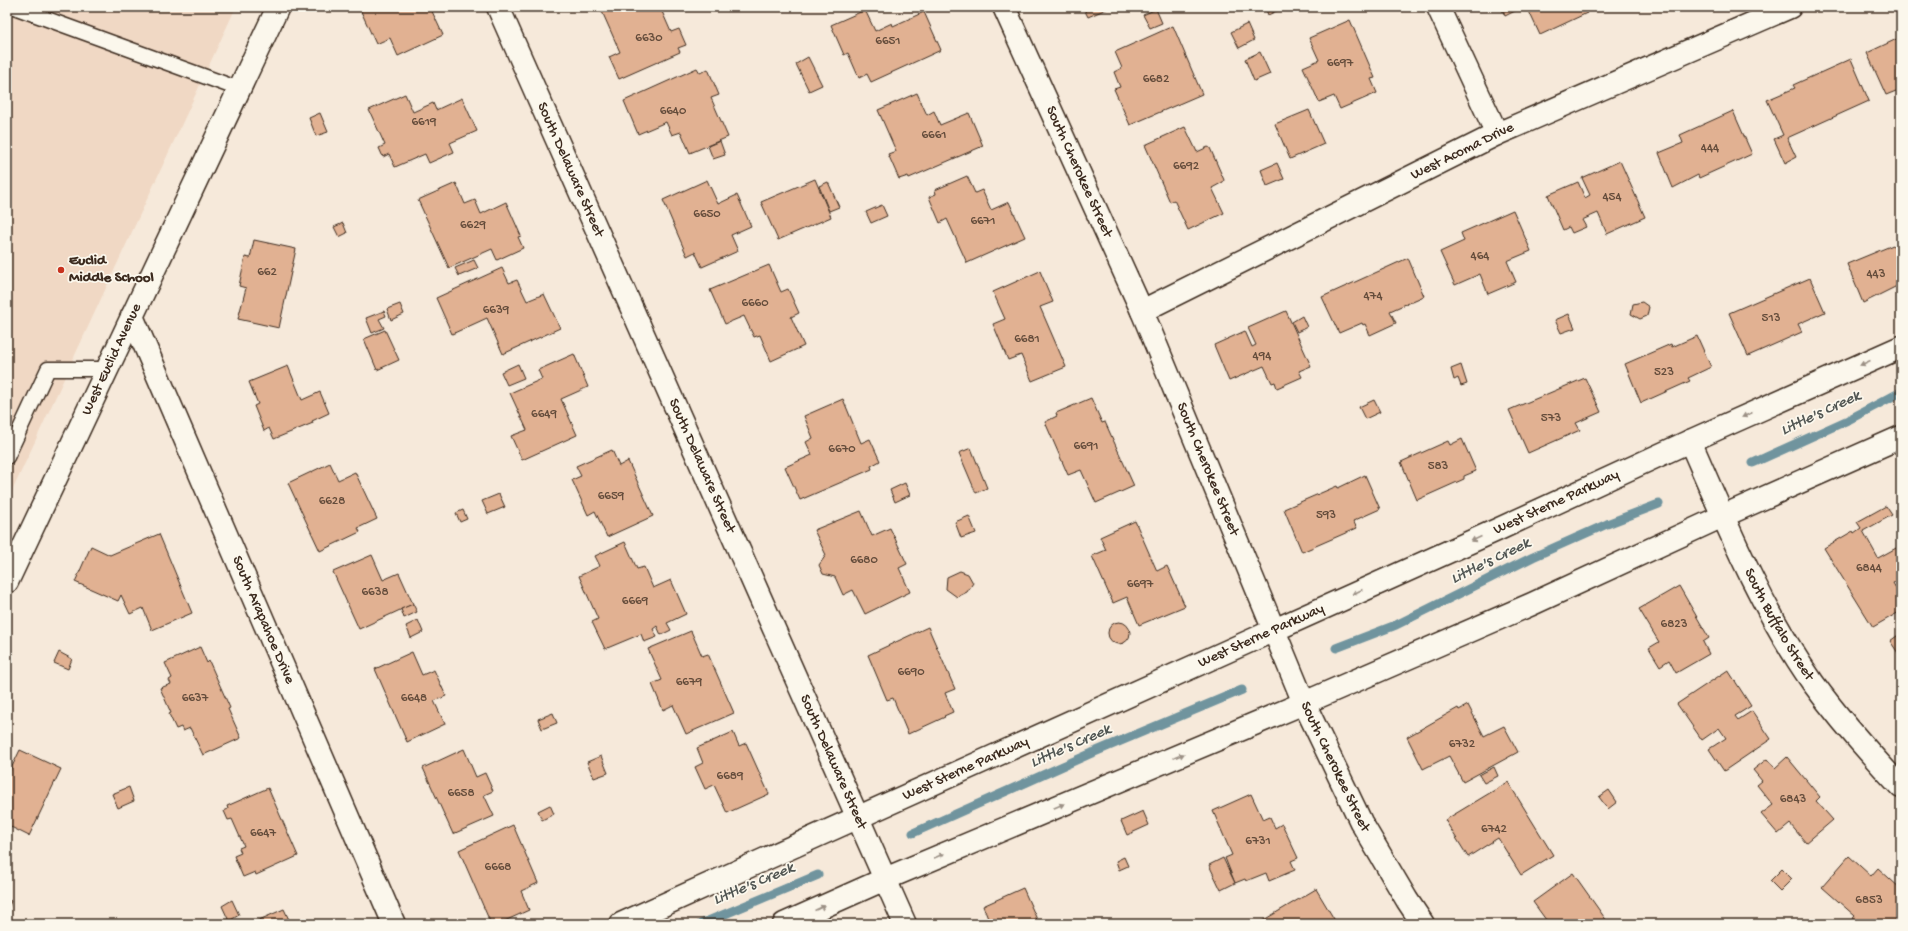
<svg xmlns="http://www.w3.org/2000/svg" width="1908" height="931" font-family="'Gochi Hand',sans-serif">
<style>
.built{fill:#f0d8c4}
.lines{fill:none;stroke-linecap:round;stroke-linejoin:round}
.stream{stroke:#6f949e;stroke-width:9}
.building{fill:#e1b192;stroke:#3b2a1e}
.lane-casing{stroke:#3b2a1e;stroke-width:17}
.street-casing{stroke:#3b2a1e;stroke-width:25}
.lane{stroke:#fbf7ec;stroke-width:14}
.street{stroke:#fbf7ec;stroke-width:22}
.oneway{fill:#9b9085}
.poi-dot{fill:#c8321e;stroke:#fbf7ec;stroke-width:1.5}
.labels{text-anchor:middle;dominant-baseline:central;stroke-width:3.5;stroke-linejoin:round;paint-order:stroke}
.number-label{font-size:13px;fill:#644c3b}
.street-label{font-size:15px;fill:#3b2a1e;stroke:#fbf7ec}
.poi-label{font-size:15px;font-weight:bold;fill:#3b2a1e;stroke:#fbf7ec;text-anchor:start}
.water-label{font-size:16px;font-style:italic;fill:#515653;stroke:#fbf7ec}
</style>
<rect width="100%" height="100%" fill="#f6e9da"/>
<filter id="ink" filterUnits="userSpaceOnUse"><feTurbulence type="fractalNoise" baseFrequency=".025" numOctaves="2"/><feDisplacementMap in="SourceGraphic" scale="8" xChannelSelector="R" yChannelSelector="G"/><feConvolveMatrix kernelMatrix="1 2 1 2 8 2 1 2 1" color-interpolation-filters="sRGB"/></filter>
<g filter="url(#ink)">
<path class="built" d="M 7,7 L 236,7 L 7,502 Z"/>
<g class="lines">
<g class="stream">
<path d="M 1753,463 L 1848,420 L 1901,392"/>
<path d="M 1336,648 L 1396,625 L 1533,557 L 1607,524 L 1659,504"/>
<path d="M 913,833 L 1092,753 L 1242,690"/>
<path d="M 701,924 L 818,875"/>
</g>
</g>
<g class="building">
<path d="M 359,7 L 430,7 L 443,35 L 398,56 L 390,38 L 376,44 Z"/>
<path d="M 600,7 L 660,7 L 671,32 L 679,29 L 686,45 L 678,48 L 680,52 L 619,79 L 609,57 L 620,52 Z"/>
<path d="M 1083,7 L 1111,7 L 1088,17 Z"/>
<path d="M 1265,7 L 1285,7 L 1268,15 Z"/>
<path d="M 1501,7 L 1523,7 L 1505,16 Z"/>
<path d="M 1527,7 L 1584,7 L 1587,13 L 1540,35 Z"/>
<path d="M 1156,9 L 1162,23 L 1150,28 L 1143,15 Z"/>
<path d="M 865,10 L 875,31 L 892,23 L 893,26 L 924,12 L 941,50 L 871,82 L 867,74 L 859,78 L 848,53 L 844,55 L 831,25 Z"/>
<path d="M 1350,20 L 1375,78 L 1371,79 L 1377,93 L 1340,109 L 1334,96 L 1319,102 L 1303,67 L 1319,60 L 1309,38 Z"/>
<path d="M 1247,24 L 1254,40 L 1239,48 L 1231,32 Z"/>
<path d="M 1173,26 L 1202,94 L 1130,125 L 1114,89 L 1120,87 L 1114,72 L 1122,68 L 1115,52 Z"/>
<path d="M 1901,37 L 1901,89 L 1886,95 L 1867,53 Z"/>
<path d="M 1260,52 L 1270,74 L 1254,81 L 1245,59 Z"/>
<path d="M 808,57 L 822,85 L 809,91 L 796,64 Z"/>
<path d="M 1851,59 L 1869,101 L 1787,138 L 1796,157 L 1785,163 L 1774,139 L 1783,135 L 1767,100 L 1795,88 L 1793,85 Z"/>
<path d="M 697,68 L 700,73 L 708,69 L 719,95 L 711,98 L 728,137 L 690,153 L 681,132 L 672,135 L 666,122 L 638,134 L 624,101 Z"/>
<path d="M 917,93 L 927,115 L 934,111 L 940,125 L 969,113 L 983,146 L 909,178 L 908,176 L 899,179 L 888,154 L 896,151 L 878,110 Z"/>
<path d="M 405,94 L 413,112 L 433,103 L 436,110 L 462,98 L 477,131 L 450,143 L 454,152 L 429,163 L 425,154 L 395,167 L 389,154 L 383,157 L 379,148 L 385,145 L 369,110 Z"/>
<path d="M 1309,110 L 1324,144 L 1290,159 L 1275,124 Z"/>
<path d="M 1733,111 L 1752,154 L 1699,178 L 1698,175 L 1673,188 L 1659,153 L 1683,143 L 1680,135 Z"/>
<path d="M 320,113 L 328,132 L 316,136 L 309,118 Z"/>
<path d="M 1185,127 L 1197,152 L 1208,147 L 1210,148 L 1224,180 L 1223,182 L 1212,188 L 1224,213 L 1188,230 L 1174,200 L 1170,202 L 1145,145 Z"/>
<path d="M 720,141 L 725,155 L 713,159 L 708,146 Z"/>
<path d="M 1620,161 L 1645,217 L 1607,234 L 1598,213 L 1582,220 L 1586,227 L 1572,233 L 1569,227 L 1563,230 L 1548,195 L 1578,182 L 1585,198 L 1590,195 L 1582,178 Z"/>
<path d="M 1277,163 L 1284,179 L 1267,186 L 1261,170 Z"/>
<path d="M 967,176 L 975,193 L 982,190 L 991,210 L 1009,202 L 1025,237 L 967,263 L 947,219 L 940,223 L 929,197 L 936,194 L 935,190 Z"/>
<path d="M 815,179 L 831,217 L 778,240 L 761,202 Z"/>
<path d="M 707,180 L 718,204 L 737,195 L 751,226 L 731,235 L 738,251 L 702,267 L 695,252 L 687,256 L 663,200 Z"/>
<path d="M 828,182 L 839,207 L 829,211 L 819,186 Z"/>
<path d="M 456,183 L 465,204 L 475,200 L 481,214 L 506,202 L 521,236 L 518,237 L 523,248 L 497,260 L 492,249 L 449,268 L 418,200 Z"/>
<path d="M 882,205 L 887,216 L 871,223 L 866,212 Z"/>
<path d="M 1513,210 L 1531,251 L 1507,261 L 1516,282 L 1488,294 L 1480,274 L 1455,285 L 1440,252 L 1464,241 L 1461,233 Z"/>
<path d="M 343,223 L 347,233 L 339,237 L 334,227 Z"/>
<path d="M 254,240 L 296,249 L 279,328 L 238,319 L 246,288 L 239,286 L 245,257 L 250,258 Z"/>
<path d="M 1901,241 L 1901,284 L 1863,303 L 1847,264 L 1893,245 L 1894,247 L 1897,246 L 1896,243 Z"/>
<path d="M 1408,258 L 1424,296 L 1390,311 L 1396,323 L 1370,335 L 1365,324 L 1363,325 L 1362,323 L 1339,333 L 1322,297 Z"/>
<path d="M 474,260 L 478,268 L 459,276 L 455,268 Z"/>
<path d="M 769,265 L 781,292 L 788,289 L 799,313 L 791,317 L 804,346 L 771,361 L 760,335 L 754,337 L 744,316 L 725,324 L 710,290 Z"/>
<path d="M 502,268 L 509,283 L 517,280 L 527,301 L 544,294 L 560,328 L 503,354 L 487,318 L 452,334 L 436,298 Z"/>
<path d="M 1040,271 L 1053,302 L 1040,307 L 1066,367 L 1032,381 L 1021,355 L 1008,360 L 993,324 L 1005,319 L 993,292 Z"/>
<path d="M 1810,278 L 1825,312 L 1798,324 L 1802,332 L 1748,356 L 1729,313 Z"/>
<path d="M 1642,302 L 1649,307 L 1647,316 L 1640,319 L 1631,314 L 1633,304 Z"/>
<path d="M 400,304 L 404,314 L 391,320 L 387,309 Z"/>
<path d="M 384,311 L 386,316 L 379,319 L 384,328 L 372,333 L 366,318 Z"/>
<path d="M 1286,311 L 1311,366 L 1299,371 L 1302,377 L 1277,388 L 1275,382 L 1272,383 L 1264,366 L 1229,381 L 1214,345 L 1245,331 L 1252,347 L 1256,345 L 1248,328 Z"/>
<path d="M 1569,314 L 1575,328 L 1561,333 L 1555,320 Z"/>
<path d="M 1302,316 L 1307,327 L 1297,332 L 1292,322 Z"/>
<path d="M 385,330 L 399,360 L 377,370 L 364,339 Z"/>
<path d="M 1697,336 L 1711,367 L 1688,378 L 1690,381 L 1641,403 L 1625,364 L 1671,344 L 1672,347 Z"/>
<path d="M 574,354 L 588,387 L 561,399 L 577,435 L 522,460 L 511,436 L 527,430 L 510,393 L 542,379 L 538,370 Z"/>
<path d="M 518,364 L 524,378 L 507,385 L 501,372 Z"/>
<path d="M 1461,365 L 1467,384 L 1461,386 L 1458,378 L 1454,380 L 1451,369 Z"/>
<path d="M 288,366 L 302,400 L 320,392 L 329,413 L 312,421 L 313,423 L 274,439 L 269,428 L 264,431 L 254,406 L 258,404 L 249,382 Z"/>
<path d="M 1585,378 L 1601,412 L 1576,423 L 1580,430 L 1528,453 L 1509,410 Z"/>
<path d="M 1091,398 L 1102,423 L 1105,422 L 1134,486 L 1096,503 L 1081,470 L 1068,475 L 1045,422 L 1057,416 L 1056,413 Z"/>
<path d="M 843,399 L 861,443 L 870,439 L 880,461 L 871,466 L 872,469 L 800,500 L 785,467 L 812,455 L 806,442 L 813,438 L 804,416 Z"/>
<path d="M 1374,400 L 1380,412 L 1365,419 L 1359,407 Z"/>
<path d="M 1462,439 L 1476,471 L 1464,476 L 1464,479 L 1417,500 L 1401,462 L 1448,441 L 1450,445 Z"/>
<path d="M 971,448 L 987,488 L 976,493 L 959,453 Z"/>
<path d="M 612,450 L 619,466 L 628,461 L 653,516 L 607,537 L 595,511 L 588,515 L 572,480 L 581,476 L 576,466 Z"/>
<path d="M 330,463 L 338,480 L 355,472 L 377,519 L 358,528 L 360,532 L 320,551 L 288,483 Z"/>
<path d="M 1365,475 L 1380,509 L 1353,521 L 1357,528 L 1302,552 L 1284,509 L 1337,486 L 1338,488 Z"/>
<path d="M 905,483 L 910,495 L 895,502 L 890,490 Z"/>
<path d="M 499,494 L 505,507 L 488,514 L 482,501 Z"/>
<path d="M 1886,506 L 1892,515 L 1863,531 L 1878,558 L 1898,547 L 1901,553 L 1901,579 L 1893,583 L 1901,597 L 1901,611 L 1873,627 L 1824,548 L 1853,531 L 1854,533 L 1861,528 L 1857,522 Z"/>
<path d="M 463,510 L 467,519 L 460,522 L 456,513 Z"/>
<path d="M 861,511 L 872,536 L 890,528 L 907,564 L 899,568 L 910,592 L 865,614 L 853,590 L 843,595 L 835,577 L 823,574 L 819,565 L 826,555 L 814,530 Z"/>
<path d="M 969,516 L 976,533 L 961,538 L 955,522 Z"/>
<path d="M 1135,521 L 1157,571 L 1167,566 L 1185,606 L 1139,625 L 1127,597 L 1113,603 L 1092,556 L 1106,550 L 1100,537 Z"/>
<path d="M 159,534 L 192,613 L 152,630 L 143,608 L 130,614 L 121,595 L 118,601 L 75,582 L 91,546 L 110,555 Z"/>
<path d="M 625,542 L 637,569 L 644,567 L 653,588 L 671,580 L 686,614 L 667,623 L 671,630 L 661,635 L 657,626 L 653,629 L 657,637 L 644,642 L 641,634 L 605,649 L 592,622 L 598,619 L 579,576 L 600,566 L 595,556 Z"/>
<path d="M 372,555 L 383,580 L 399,573 L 413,604 L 359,629 L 333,572 Z"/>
<path d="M 960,571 L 968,574 L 973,583 L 967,592 L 957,597 L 946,589 L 947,577 Z"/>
<path d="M 1679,586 L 1709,638 L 1703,642 L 1709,654 L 1676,673 L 1669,660 L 1660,666 L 1649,648 L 1659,642 L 1639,609 Z"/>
<path d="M 413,604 L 417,612 L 404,618 L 401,609 Z"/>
<path d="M 418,620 L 423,632 L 411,638 L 406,626 Z"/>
<circle cx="1119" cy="633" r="11"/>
<path d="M 928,627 L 955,689 L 945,693 L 953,712 L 944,716 L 945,717 L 908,734 L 893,698 L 887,700 L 868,655 Z"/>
<path d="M 691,631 L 702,656 L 708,654 L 734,713 L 686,734 L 673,705 L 663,710 L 652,684 L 662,680 L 648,649 Z"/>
<path d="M 1901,633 L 1901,655 L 1900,656 L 1890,641 Z"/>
<path d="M 200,647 L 207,663 L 209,661 L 230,708 L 228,709 L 241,738 L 203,755 L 190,728 L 183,731 L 181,727 L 176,729 L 169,714 L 171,713 L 160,688 L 171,684 L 169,680 L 172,678 L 165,663 Z"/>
<path d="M 59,652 L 72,659 L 68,669 L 54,663 Z"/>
<path d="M 412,652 L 422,675 L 434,670 L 446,696 L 434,701 L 445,724 L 407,742 L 375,669 Z"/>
<path d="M 1728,670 L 1751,706 L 1735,716 L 1738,720 L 1752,711 L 1771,739 L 1724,771 L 1709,749 L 1726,738 L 1719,728 L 1702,740 L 1677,704 Z"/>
<path d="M 1468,705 L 1484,736 L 1504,726 L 1518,752 L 1463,782 L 1449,756 L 1423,769 L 1407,737 L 1458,708 L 1459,710 Z"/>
<path d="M 553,713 L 557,723 L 542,729 L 538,719 Z"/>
<path d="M 733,732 L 739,746 L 746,743 L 769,794 L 727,813 L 714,785 L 705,789 L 695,767 L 703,763 L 697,748 Z"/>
<path d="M 464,749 L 476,777 L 485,773 L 493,791 L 484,795 L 494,816 L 453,834 L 423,768 Z"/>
<path d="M 20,750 L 61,769 L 29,836 L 7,825 L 7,777 Z"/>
<path d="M 601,756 L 608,773 L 594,778 L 587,762 Z"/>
<path d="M 1787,757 L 1820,797 L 1816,801 L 1833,820 L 1806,843 L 1790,824 L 1778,834 L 1761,814 L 1773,805 L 1757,785 L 1762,781 L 1753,770 L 1767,759 L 1775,768 Z"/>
<path d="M 1494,767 L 1498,776 L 1484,783 L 1479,775 Z"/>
<path d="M 1508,782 L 1553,855 L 1521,875 L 1498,838 L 1468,857 L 1445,820 Z"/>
<path d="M 129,787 L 134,801 L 118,808 L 112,794 Z"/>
<path d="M 268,788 L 298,856 L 256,875 L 255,872 L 243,877 L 234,856 L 241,853 L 239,848 L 244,846 L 232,819 L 228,820 L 224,811 L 228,809 L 227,806 Z"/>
<path d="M 1609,790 L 1617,802 L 1608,809 L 1599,797 Z"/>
<path d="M 1251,794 L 1263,820 L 1270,817 L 1275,828 L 1282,824 L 1298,858 L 1291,861 L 1295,870 L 1269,881 L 1266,873 L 1246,881 L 1245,879 L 1235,883 L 1225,858 L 1232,855 L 1213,811 Z"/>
<path d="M 550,805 L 554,814 L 542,820 L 538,811 Z"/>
<path d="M 1143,811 L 1149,825 L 1127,835 L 1121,821 Z"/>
<path d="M 513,825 L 538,883 L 521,891 L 529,910 L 498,924 L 491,924 L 459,850 Z"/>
<path d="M 1849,856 L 1871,876 L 1878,868 L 1901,889 L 1901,911 L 1896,917 L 1899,920 L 1895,924 L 1848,924 L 1855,916 L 1822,887 Z"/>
<path d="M 1124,857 L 1128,866 L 1119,870 L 1116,861 Z"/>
<path d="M 1223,858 L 1235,883 L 1221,890 L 1209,865 Z"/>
<path d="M 1782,869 L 1792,879 L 1780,891 L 1770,881 Z"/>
<path d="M 1573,873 L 1609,924 L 1549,924 L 1533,902 Z"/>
<path d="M 1023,888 L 1039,924 L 987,924 L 987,922 L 989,921 L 983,906 Z"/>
<path d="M 1316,889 L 1337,924 L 1257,924 Z"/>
<path d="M 7,899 L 11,901 L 7,911 Z"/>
<path d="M 232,900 L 239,915 L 229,921 L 222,906 Z"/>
<path d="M 284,909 L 291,924 L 250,924 Z"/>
<path d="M 331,920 L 333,924 L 321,924 Z"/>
</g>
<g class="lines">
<defs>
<g id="lane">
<path d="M 14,7 L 239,89"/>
<path d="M 7,457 L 48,369 L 107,369"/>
</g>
<g id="street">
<path id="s1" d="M 498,7 L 905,924"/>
<path id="s2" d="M 1004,7 L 1142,311 L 1304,703 L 1361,822 L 1407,900 L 1423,924"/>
<path d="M 1438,7 L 1497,134"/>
<path id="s3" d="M 1142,311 L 1497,134 L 1790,7"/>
<path id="s4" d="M 132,316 L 394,924"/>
<path id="s5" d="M 1690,441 C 1726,523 1761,609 1813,683 C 1840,720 1870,754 1901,787"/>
<path id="s6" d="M 7,582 L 278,7"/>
<path id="s7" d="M 621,924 L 1499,529 L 1690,441 L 1901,347"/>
<path d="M 784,924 L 885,879 L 1304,703 L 1532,604 L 1723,516 L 1901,437"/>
</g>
</defs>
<use href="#lane" class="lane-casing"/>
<use href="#street" class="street-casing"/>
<use href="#lane" class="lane"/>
<use href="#street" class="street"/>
</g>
<defs><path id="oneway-solid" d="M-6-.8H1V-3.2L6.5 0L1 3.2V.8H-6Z"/></defs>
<g class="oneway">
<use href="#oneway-solid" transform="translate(1865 363) rotate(156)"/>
<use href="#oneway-solid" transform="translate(1747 415) rotate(156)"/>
<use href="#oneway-solid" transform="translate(1476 539) rotate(156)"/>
<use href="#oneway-solid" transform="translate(1357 592) rotate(156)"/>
<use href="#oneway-solid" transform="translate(1179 756) rotate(-23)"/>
<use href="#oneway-solid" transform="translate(1059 806) rotate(-23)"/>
<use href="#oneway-solid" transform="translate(939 856) rotate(-23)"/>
<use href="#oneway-solid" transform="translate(820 908) rotate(-24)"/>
</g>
</g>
<circle class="poi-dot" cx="61" cy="270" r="4"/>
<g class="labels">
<g class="number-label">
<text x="649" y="38">6630</text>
<text x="888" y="41">6651</text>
<text x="1340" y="63">6697</text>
<text x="1156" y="79">6682</text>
<text x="673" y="111">6640</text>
<text x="424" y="122">6619</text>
<text x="934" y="135">6661</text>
<text x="1710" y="148">444</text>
<text x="1186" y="166">6692</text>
<text x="1612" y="197">454</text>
<text x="707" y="214">6650</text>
<text x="983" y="221">6671</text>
<text x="473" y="225">6629</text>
<text x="1480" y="256">464</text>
<text x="267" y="272">662</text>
<text x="1876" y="274">443</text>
<text x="1373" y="296">474</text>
<text x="755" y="303">6660</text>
<text x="496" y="310">6639</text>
<text x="1771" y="318">513</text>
<text x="1027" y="339">6681</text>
<text x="1262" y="356">494</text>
<text x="1664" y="372">523</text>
<text x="544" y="414">6649</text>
<text x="1551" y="418">573</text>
<text x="1086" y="446">6691</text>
<text x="842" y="449">6670</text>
<text x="1438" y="466">583</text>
<text x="611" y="496">6659</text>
<text x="332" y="501">6628</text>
<text x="1326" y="515">593</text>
<text x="864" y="560">6680</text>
<text x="1869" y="568">6844</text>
<text x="1140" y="584">6697</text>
<text x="375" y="592">6638</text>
<text x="635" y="601">6669</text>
<text x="1674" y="624">6823</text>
<text x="911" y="672">6690</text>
<text x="689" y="682">6679</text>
<text x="195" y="698">6637</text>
<text x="414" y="698">6648</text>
<text x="1462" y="744">6732</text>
<text x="730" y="776">6689</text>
<text x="461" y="793">6658</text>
<text x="1793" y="799">6843</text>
<text x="1494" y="829">6742</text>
<text x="263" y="833">6647</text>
<text x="1258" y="841">6731</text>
<text x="498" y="867">6668</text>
<text x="1869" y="900">6853</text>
</g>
<g class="street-label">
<text stroke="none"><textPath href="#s3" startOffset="358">West Acoma Drive</textPath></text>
<text stroke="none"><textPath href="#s1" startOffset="178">South Delaware Street</textPath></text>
<text stroke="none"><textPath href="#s2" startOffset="181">South Cherokee Street</textPath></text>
<text stroke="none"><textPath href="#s6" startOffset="246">West Euclid Avenue</textPath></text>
<text stroke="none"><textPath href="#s1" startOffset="502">South Delaware Street</textPath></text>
<text stroke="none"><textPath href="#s2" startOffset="505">South Cherokee Street</textPath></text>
<text stroke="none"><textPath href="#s7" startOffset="1026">West Sterne Parkway</textPath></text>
<text stroke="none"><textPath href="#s4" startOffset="331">South Arapahoe Drive</textPath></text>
<text stroke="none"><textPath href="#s5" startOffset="204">South Buffalo Street</textPath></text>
<text stroke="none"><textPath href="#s7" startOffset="702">West Sterne Parkway</textPath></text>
<text stroke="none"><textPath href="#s1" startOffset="826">South Delaware Street</textPath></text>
<text stroke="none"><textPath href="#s2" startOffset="829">South Cherokee Street</textPath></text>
<text stroke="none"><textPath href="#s7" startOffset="378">West Sterne Parkway</textPath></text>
</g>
<g class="poi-label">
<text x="69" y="261">Euclid<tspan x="69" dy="17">Middle School</tspan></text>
</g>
<g class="water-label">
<text transform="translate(1821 414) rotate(-25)">Little's Creek</text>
<text transform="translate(1491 562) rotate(-26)">Little's Creek</text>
<text transform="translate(1071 747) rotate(-24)">Little's Creek</text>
<text transform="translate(754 885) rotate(-23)">Little's Creek</text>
</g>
</g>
<rect width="1908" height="931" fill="none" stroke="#fbf7ec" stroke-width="24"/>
<rect x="12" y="12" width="1884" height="907" fill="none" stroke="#3b2a1e" stroke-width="1.5" filter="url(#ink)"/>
</svg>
